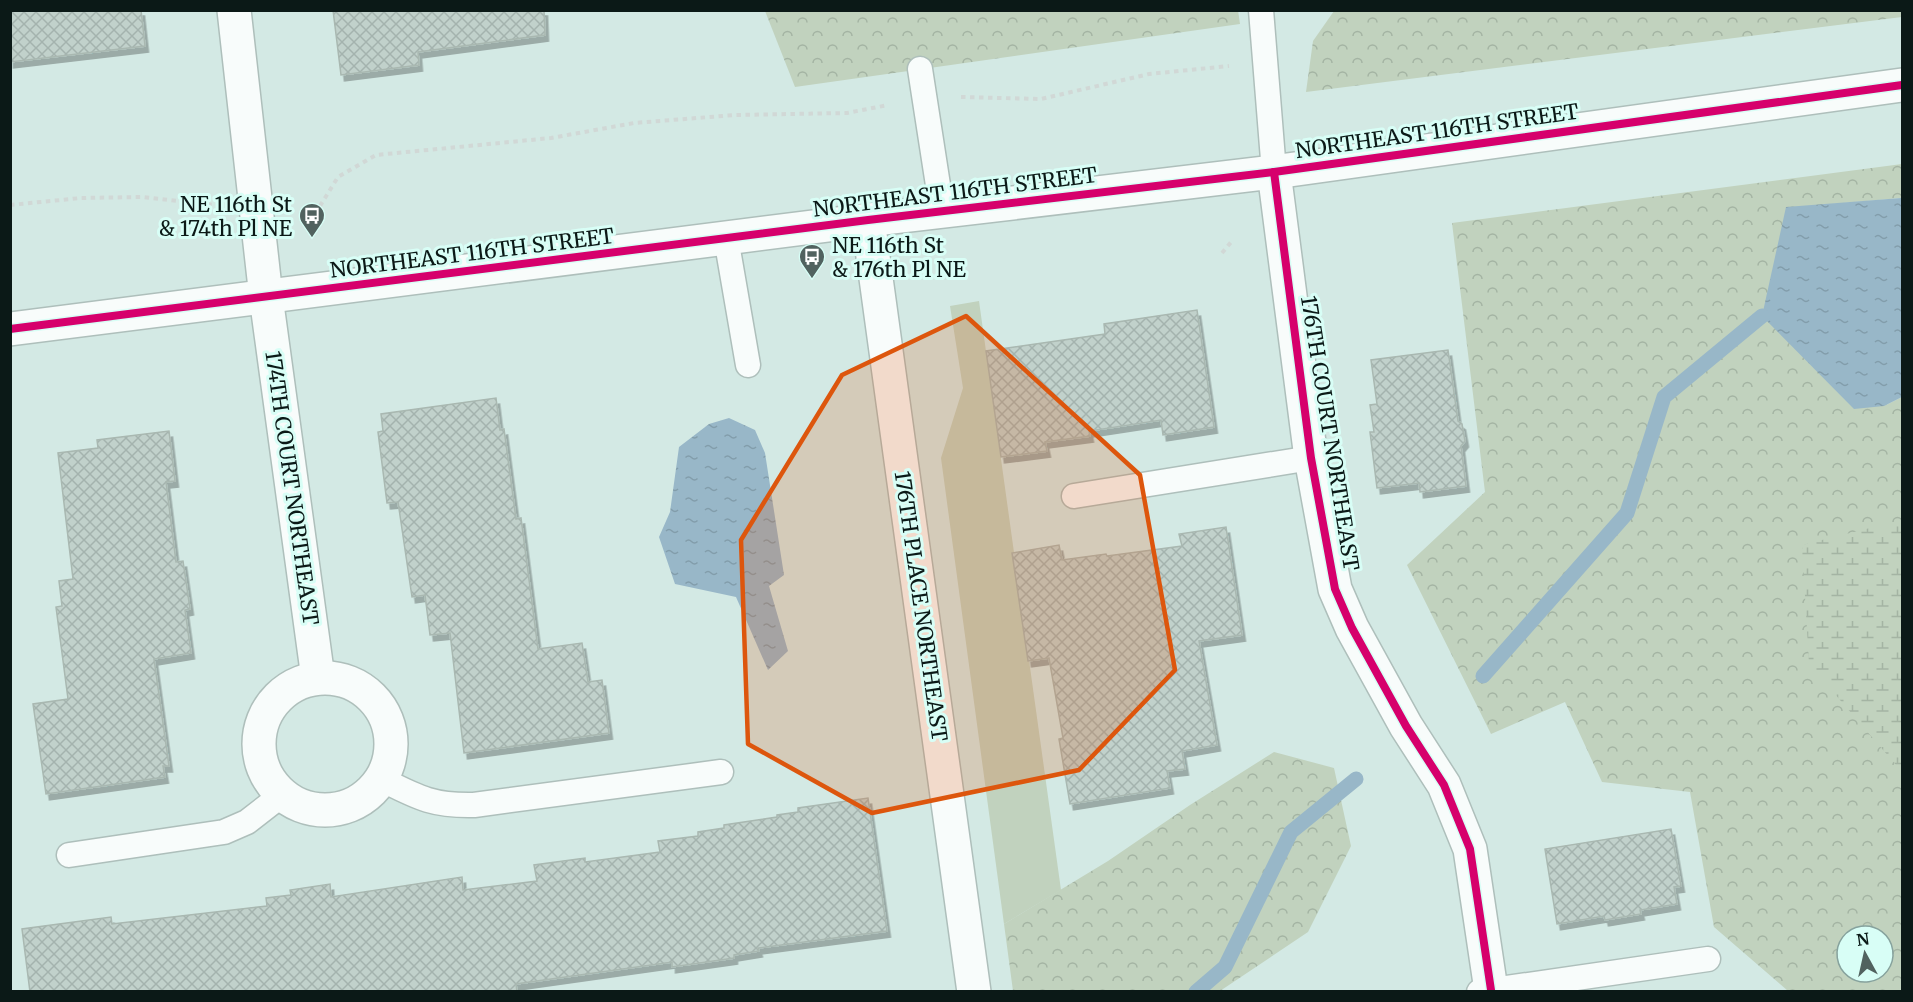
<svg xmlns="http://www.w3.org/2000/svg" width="1913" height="1002" font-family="Merriweather,serif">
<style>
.green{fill:#c1d2be}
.forest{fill:url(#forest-crowns);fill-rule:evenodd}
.wetland{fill:url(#wetland-marsh)}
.water{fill:url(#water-ripples)}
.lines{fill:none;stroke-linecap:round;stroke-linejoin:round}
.stream{stroke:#98b7c8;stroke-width:15}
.building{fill:url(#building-cross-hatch);stroke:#a9b8b1;stroke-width:1.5;filter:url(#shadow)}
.lane-casing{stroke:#aebfbb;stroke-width:27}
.street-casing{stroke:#aebfbb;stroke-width:36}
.secondary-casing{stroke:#aebfbb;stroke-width:36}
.path{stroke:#d1d8d6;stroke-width:4;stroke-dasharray:4.5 4.5;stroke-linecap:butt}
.lane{stroke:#f8fcfb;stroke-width:24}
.street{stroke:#f8fcfb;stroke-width:33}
.secondary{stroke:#f8fcfb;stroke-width:33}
.cycleway-casing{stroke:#d8fef6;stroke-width:11}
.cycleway{stroke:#d6006c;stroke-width:8}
.marked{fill:#dd560d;fill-opacity:0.2;stroke:#dd560d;stroke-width:4.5;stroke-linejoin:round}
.labels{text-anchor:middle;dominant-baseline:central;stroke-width:6;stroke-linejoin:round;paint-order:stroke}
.street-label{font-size:21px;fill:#0b1917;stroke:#d8fef6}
.poi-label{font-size:21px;fill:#0b1917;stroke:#d8fef6;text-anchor:end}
</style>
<defs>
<pattern id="forest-crowns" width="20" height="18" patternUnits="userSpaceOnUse" patternTransform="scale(1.5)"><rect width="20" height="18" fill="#c1d2be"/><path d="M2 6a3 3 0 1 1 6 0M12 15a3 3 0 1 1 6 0" fill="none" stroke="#a4b4a3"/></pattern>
<pattern id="wetland-marsh" width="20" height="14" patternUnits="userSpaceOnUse" patternTransform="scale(1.5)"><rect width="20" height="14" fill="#c1d2be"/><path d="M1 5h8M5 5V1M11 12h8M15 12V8" fill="none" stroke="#a4b4a3"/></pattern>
<pattern id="water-ripples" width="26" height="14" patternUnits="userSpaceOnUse" patternTransform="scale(1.5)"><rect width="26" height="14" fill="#98b7c8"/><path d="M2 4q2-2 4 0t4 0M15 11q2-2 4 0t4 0" fill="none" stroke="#829dab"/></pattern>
<pattern id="building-cross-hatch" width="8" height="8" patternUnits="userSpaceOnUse" patternTransform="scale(1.5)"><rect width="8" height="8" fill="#c1d1cb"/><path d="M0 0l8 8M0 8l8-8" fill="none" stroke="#a4b3ae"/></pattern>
<filter id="shadow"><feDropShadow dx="3.5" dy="6" stdDeviation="0" flood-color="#0004"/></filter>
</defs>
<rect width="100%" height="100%" fill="#d3e9e4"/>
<path class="green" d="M 979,301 L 1061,890 L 1004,924 L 941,458 L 963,388 L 950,306 Z"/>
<g class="forest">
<path d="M 1238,10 L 1240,24 L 795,87 L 765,11 Z"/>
<path d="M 1334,11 L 1902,10 L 1902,17 L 1306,92 L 1313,41 Z"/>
<path d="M 1902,164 L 1902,200 L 1901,198 L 1786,208 L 1884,406 L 1902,397 L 1902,991 L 1788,991 L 1714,927 L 1690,792 L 1602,782 L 1565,702 L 1491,734 L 1407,565 L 1485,492 L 1452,223 ZM 1847,936 L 1883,936 L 1883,972 L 1847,972 Z"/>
<path d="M 1274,752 L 1334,768 L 1351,846 L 1308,932 L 1220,991 L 1013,991 L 1004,924 L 1108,861 L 1190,805 Z"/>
</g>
<path class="wetland" d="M 1902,520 L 1902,775 L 1896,765 L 1809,664 L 1802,545 Z"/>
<g class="water">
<path d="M 1901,198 L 1902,397 L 1884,406 L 1854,409 L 1762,316 L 1786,207 Z"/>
<path d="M 729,418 L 755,430 L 765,453 L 784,575 L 769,586 L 788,651 L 768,670 L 736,597 L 675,584 L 659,537 L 670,512 L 679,447 L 709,424 Z"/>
</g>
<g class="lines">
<g class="stream">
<path d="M 1483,676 L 1627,513 L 1664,397 L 1762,316"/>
<path d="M 1196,992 L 1225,967 L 1291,832 L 1356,779"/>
</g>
</g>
<g class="building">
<path d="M 10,10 L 141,10 L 145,46 L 10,62 Z"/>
<path d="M 333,10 L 544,10 L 545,35 L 418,52 L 419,65 L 341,75 Z"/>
<path d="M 1197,310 L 1214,427 L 1163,435 L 1161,420 L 1089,431 L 1090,436 L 1045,442 L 1047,451 L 1001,457 L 986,351 L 1105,334 L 1104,324 Z"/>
<path d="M 1448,350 L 1458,421 L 1462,424 L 1465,441 L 1461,446 L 1466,486 L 1420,492 L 1419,483 L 1377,488 L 1370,432 L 1374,432 L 1370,405 L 1377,404 L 1371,360 Z"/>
<path d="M 496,398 L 500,430 L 504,429 L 516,519 L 521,518 L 538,649 L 582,643 L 588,682 L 602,680 L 609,733 L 464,753 L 450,633 L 430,635 L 425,595 L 412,597 L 398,502 L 387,503 L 378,432 L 383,431 L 381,414 Z"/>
<path d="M 169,431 L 175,481 L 166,482 L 176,562 L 183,561 L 190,609 L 185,610 L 191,653 L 154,659 L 169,766 L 163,766 L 165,777 L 46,794 L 33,704 L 68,699 L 56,607 L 62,606 L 59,581 L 73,579 L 58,453 L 98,448 L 97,440 Z"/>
<path d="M 1226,527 L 1242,635 L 1199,641 L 1217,745 L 1182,751 L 1185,769 L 1167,771 L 1170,788 L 1070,804 L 1059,739 L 1063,738 L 1049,658 L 1028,661 L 1012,553 L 1059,545 L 1062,560 L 1106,554 L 1107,556 L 1182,546 L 1179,534 Z"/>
<path d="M 868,798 L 887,931 L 758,948 L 759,951 L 734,955 L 734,958 L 672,967 L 672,962 L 516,984 L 517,992 L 30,992 L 22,929 L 111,917 L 112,924 L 267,906 L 266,898 L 291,895 L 290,890 L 330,884 L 331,897 L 462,877 L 463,890 L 537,881 L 534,865 L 585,858 L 585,862 L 660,852 L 658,841 L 698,836 L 698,832 L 724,828 L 724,825 L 777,817 L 777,815 L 798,812 L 798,808 Z"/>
<path d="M 1671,829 L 1681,886 L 1674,887 L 1677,904 L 1640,910 L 1641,914 L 1605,920 L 1604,916 L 1557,924 L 1545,849 Z"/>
</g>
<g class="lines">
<defs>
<g id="lane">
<path d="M 1261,10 L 1274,172"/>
<path d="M 920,69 L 942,211"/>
<path d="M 726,238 L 748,365"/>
<path d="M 1074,496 L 1311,458"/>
<path d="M 381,779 C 417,797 432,806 474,805 L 721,772"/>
<path d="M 69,855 L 224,832 L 247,822 L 283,794"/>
<path d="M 1479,992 L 1708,959"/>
</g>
<g id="street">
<path d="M 234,10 L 266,297 L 318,678"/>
<path d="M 1274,172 L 1311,458 L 1335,589 L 1352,628 L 1406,726 L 1444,785 L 1470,849 L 1491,990"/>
<path d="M 868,220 L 974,992"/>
<circle cx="325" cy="744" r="66"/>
</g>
<path id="secondary" d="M 10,329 L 868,220 L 1274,172 L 1902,85"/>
</defs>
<use href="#lane" class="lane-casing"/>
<use href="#street" class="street-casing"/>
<use href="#secondary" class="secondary-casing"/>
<g class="path">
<path d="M 961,97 L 1041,99 L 1149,74 L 1229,66"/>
<path d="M 10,205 L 81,198 L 142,197 L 213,205"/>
<path d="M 320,206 L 338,177 L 376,155 L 551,138 L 634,123 L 735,115 L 847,113 L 888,105"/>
<path d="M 1222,253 L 1232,241"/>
</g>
<use href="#lane" class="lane"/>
<use href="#street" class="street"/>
<use href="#secondary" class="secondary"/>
<defs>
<g id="cycleway">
<path d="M 1274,172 L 1311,458 L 1335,589 L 1352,628 L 1406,726 L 1444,785 L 1470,849 L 1491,990"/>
<path d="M 10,329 L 868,220 L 1274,172 L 1902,85"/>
</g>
</defs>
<use href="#cycleway" class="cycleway-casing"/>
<use href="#cycleway" class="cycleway"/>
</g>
<path class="marked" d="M 966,316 L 1140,475 L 1175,670 L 1079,770 L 872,813 L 748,744 L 741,540 L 842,375 Z"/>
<defs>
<symbol id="bus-pin" viewBox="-11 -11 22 30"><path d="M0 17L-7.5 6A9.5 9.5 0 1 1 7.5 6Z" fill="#51625f" stroke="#d8fef6"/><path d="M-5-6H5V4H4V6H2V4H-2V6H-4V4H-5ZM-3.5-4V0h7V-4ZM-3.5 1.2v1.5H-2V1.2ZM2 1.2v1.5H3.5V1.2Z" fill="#fff"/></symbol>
</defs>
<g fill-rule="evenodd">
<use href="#bus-pin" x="297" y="201" width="30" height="40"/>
<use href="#bus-pin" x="797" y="242" width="30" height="40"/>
</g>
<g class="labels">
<g class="street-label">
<text transform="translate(1437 131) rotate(-8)">NORTHEAST 116TH STREET</text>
<text transform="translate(955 192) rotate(-7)">NORTHEAST 116TH STREET</text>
<text transform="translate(472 253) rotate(-7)">NORTHEAST 116TH STREET</text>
<text transform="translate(1330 433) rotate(81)">176TH COURT NORTHEAST</text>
<text transform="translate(292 488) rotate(82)">174TH COURT NORTHEAST</text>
<text transform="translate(921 606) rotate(82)">176TH PLACE NORTHEAST</text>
</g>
<g class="poi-label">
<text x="292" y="204">NE 116th St<tspan x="292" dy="24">&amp; 174th Pl NE</tspan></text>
<text x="832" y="245" text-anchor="start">NE 116th St<tspan x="832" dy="24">&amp; 176th Pl NE</tspan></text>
</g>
</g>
<rect width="1913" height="1002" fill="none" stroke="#0b1917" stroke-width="24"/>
<g transform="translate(1865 954) rotate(352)"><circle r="28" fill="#d8fef6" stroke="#86a29d" stroke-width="1.5"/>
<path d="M0-4.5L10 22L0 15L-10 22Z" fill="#51625f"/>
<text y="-9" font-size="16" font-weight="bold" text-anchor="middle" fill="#0b1917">N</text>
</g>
</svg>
